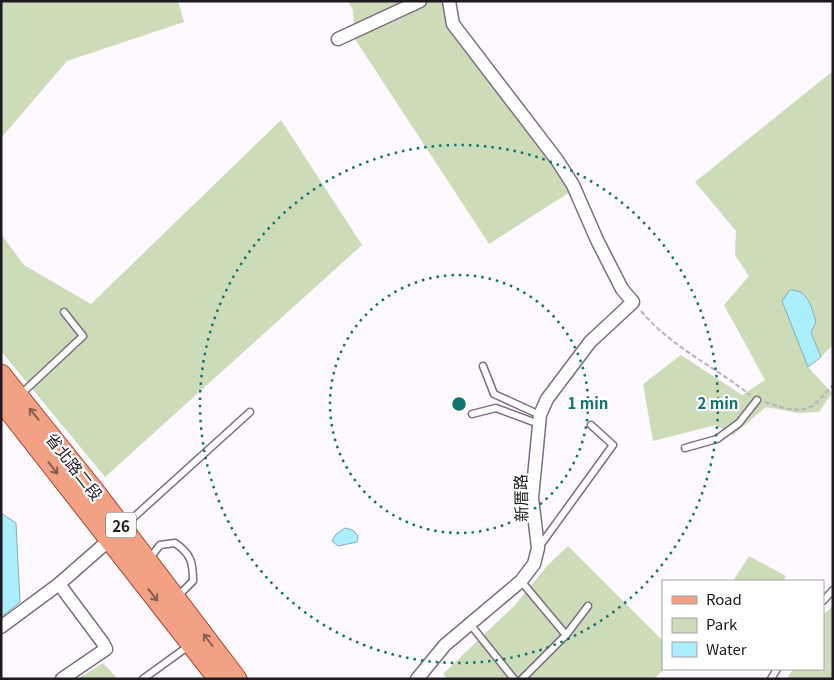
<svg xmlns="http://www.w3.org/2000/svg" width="834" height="680" font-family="Georgia,'Noto Sans TC',serif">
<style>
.green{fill:#ccdbb8}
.water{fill:#abeefc;stroke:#81aeba}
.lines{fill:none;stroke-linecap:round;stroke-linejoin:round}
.lane-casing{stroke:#7e6e81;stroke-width:9}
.street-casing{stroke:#7e6e81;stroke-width:15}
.primary-casing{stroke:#a3482c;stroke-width:21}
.path{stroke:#b8b3b9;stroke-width:2;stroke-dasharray:5 2.5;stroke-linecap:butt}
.lane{stroke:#fff;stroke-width:6}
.street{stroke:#fff;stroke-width:12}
.primary{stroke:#f2a185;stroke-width:19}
.oneway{stroke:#885d52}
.ring{fill:none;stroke:#0f766e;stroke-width:2.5;stroke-dasharray:2.5 5}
.labels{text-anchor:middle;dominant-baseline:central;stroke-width:4.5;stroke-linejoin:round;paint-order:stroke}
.shield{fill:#fff;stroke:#625e63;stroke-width:1}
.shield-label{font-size:15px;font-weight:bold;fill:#1f1920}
.street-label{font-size:16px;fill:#1f1920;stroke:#fff}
.centre{fill:#0f766e;stroke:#fff;stroke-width:2.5}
.ring-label{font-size:15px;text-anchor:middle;font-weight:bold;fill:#0f766e;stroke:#fff;stroke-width:4.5;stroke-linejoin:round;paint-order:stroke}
</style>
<rect width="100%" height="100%" fill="#fdf9fe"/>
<g class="green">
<path d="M 1,1 L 178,1 L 184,22 L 67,61 L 1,138 Z"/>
<path d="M 348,1 L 450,1 L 451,18 L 573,190 L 489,244 L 355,39 L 353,10 Z"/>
<path d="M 833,71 L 833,345 L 821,357 L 811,333 L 807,295 L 808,367 L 832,393 L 819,412 L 799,413 L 766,407 L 733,435 L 716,425 L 653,441 L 643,384 L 681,355 L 742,395 L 765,380 L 724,305 L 749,276 L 735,255 L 736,231 L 695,182 Z"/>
<path d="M 281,120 L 362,245 L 105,477 L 1,351 L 1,234 L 24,265 L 91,304 Z"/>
<path d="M 568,546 L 663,641 L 663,669 L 664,669 L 654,679 L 448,679 L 443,674 L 514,606 L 548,565 Z"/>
<path d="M 749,556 L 786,576 L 783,581 L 733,581 Z"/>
<path d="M 833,606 L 833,679 L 787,679 L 793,669 L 823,669 L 823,615 Z"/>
<path d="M 103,663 L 118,679 L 78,679 Z"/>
</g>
<g class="water">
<path d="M 790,290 C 809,290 811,307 816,322 L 811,333 L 821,357 L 808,367 L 782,301 Z"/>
<path d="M 1,513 L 16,523 L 20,602 L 1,617 Z"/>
<path d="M 345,528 L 353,530 L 358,536 L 357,542 L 338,546 L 332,541 L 336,534 Z"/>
</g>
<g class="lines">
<defs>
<g id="lane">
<path d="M 483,366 L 494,394 L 540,415"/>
<path d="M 20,395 L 83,336 L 64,312"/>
<path d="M 472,414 L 496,408 L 539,424"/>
<path d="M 685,448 L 717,439 L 739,423 L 757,400"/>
<path d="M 123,527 L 250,412"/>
<path d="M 539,547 L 613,445 L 591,425"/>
<path d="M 150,558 L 160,545 L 175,543 C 191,554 193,562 193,581 L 177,597"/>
<path d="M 521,581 L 566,635 L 522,679"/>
<path d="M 823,601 L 833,590"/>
<path d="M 470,624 L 514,679"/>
<path d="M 566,635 L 588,606"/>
<path d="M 143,679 L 190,645"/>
<path d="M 771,679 L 777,669"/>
</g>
<g id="street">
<path d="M 338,39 L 420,1"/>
<path d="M 59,584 L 103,643 L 106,649 L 62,679"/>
<path d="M 1,627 L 59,584 L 115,535"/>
<path d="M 417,679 L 445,645 L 521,581 L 534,564 L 538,548 L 532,498 L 540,415 L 547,399 L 590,342 L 633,302 L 622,289 L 597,240 L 573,185 L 557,160 L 453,24 L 449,1"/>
</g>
<g id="primary">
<path d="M 1,374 L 94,490 L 237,679"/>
<path d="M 1,401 L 218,679"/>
</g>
</defs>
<use href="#lane" class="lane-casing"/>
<use href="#street" class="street-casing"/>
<use href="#primary" class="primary-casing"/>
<g class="path">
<path d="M 641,311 C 671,347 714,366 750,395"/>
<path d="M 765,402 C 781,407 802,416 816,403 C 822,398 827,391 833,385"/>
</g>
<use href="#lane" class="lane"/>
<use href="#street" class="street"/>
<use href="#primary" class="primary"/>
</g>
<defs><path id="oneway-shaft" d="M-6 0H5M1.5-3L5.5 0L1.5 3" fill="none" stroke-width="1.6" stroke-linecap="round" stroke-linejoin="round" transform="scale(1.25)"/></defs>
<g class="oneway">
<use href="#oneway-shaft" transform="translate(34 414) rotate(-129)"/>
<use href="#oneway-shaft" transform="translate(53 468) rotate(52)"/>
<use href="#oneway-shaft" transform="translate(153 595) rotate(52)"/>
<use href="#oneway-shaft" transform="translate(208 640) rotate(-127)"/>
</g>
<g class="ring">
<circle cx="459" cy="404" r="129"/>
<circle cx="459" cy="404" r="259"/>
</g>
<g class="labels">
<rect class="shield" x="106" y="512.5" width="30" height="25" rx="4"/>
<g class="shield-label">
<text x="121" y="525">26</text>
</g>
<g class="street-label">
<text transform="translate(75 466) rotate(52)">省北路二段</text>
<text transform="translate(520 498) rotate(-91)">新厝路</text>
</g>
</g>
<circle cx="459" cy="404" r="8" class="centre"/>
<g class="ring-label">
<text x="588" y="409">1 min</text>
<text x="718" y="409">2 min</text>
</g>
<rect width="834" height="680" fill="none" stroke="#1f1920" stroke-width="5"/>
<rect x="662" y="580" width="162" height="90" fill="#ffffff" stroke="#a5a3a6"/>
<rect x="672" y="596" width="25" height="8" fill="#f2a185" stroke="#a5a3a6"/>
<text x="706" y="605" font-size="15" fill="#1f1920">Road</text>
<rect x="672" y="618" width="25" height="15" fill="#ccdbb8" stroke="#a5a3a6"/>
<text x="706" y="630" font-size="15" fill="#1f1920">Park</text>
<rect x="672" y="642" width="25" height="15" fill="#abeefc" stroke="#a5a3a6"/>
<text x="706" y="655" font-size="15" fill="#1f1920">Water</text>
</svg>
